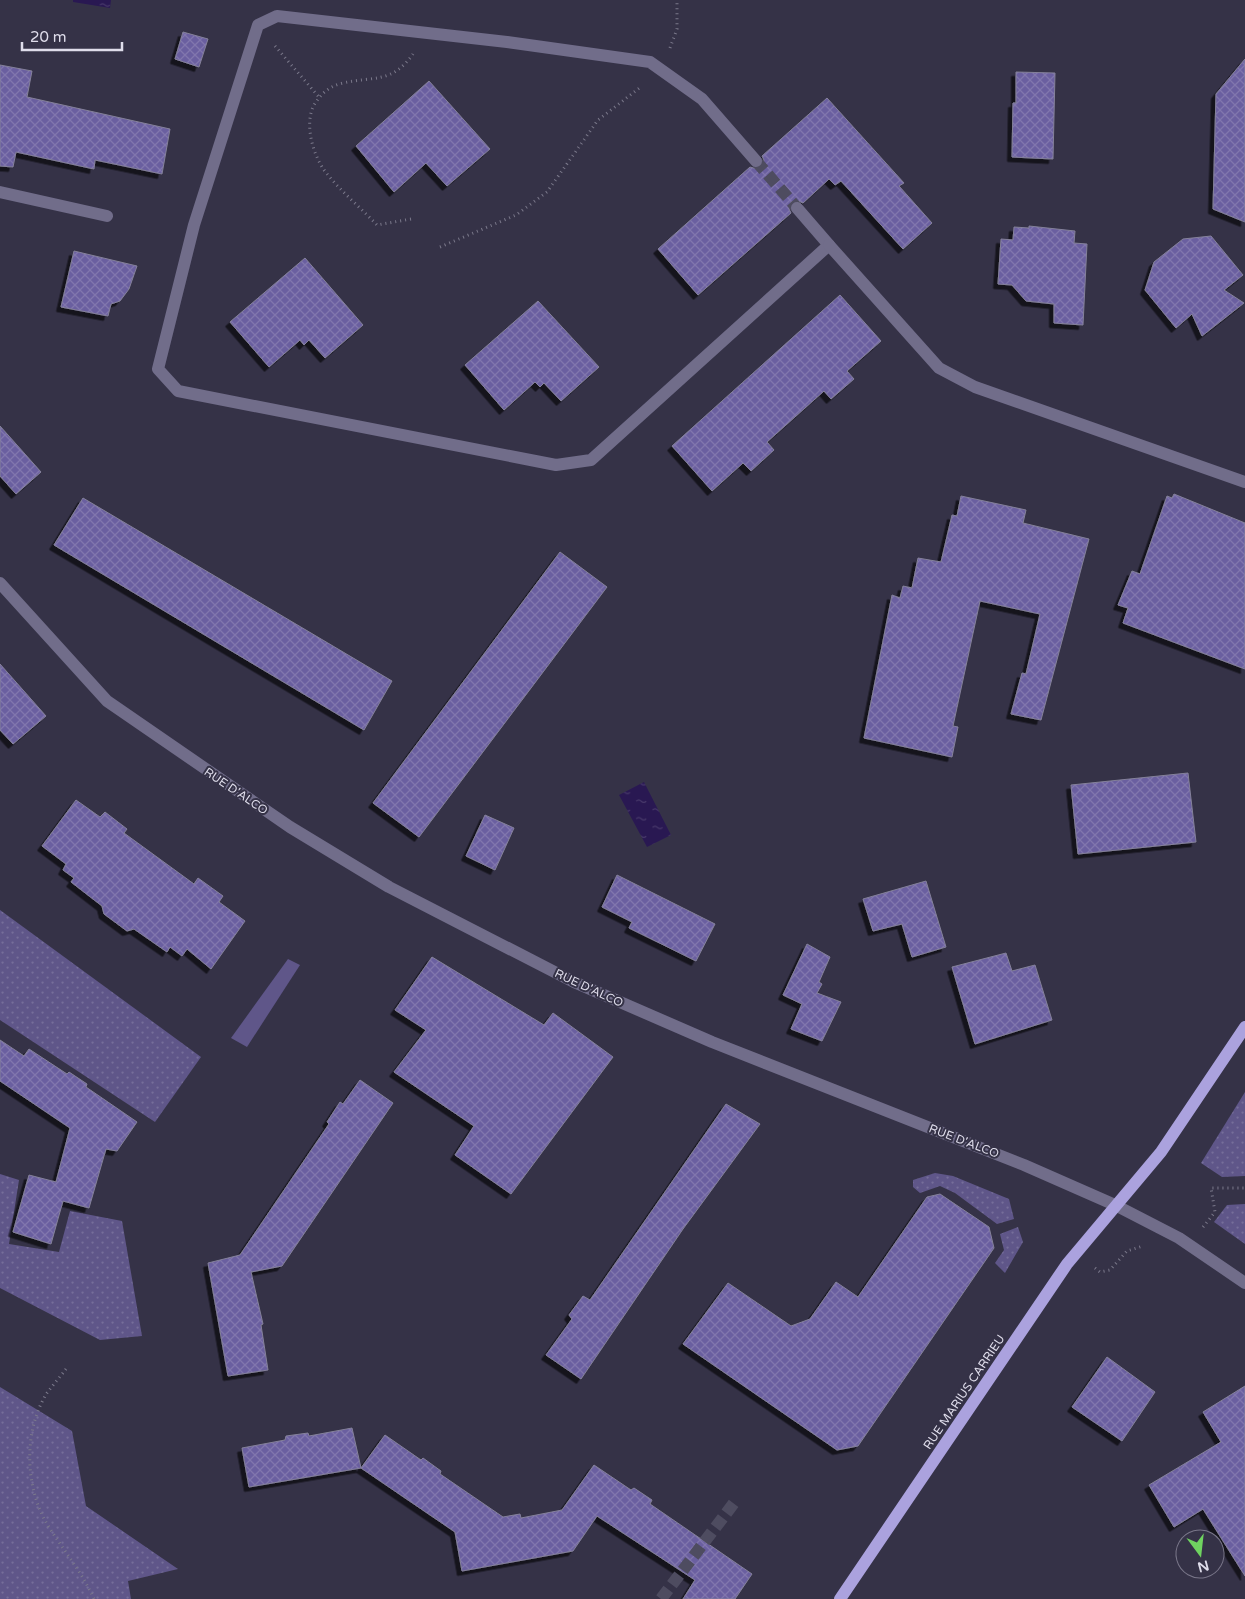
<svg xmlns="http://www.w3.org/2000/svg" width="1245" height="1599" font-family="'Varela Round',sans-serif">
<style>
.grass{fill:url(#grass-dots)}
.garden{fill:#5f5689}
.water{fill:url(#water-ripples)}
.building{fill:url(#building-cross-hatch);stroke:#84819a;filter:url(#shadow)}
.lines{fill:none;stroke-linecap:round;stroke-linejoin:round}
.minor-tunnel{stroke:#4e4c60;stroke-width:12;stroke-dasharray:12 6;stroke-linecap:butt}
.path{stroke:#7b798b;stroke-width:3;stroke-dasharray:1 4;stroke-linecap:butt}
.minor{stroke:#716d8a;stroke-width:12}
.major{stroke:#aba2de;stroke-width:12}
.labels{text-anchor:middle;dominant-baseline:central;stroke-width:4;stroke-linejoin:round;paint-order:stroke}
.street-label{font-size:12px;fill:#dfddeb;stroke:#353247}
</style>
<defs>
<pattern id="grass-dots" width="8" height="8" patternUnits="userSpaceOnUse" patternTransform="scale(1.25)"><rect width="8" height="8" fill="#5f5689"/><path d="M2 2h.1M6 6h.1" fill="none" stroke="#766e9a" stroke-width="1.8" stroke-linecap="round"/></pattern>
<pattern id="water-ripples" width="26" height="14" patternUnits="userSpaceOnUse" patternTransform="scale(1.25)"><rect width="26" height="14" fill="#291852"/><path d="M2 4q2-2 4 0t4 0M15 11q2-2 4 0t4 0" fill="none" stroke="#48396b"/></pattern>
<pattern id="building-cross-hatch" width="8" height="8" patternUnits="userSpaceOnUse" patternTransform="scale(1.25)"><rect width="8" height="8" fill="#6b5fa0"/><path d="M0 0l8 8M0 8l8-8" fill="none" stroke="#8076ad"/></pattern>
<filter id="shadow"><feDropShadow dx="-4.5" dy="4.5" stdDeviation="0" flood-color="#0009"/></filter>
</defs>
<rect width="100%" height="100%" fill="#353247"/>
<g class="grass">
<path d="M 0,910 L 201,1057 L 155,1122 L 0,1020 Z"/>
<path d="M 1245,1092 L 1245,1176 L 1222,1177 L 1201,1163 Z"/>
<path d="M 935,1173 L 953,1176 L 1009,1199 L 1014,1219 L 997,1224 L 955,1193 L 940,1186 L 920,1193 L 913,1187 L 913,1180 Z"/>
<path d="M 0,1174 L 19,1180 L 9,1244 L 59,1252 L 70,1211 L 122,1221 L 142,1336 L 100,1340 L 0,1288 Z"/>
<path d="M 1245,1204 L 1245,1244 L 1214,1222 L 1227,1205 Z"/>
<path d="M 1018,1227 L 1023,1242 L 1005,1273 L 995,1263 L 1004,1250 L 1000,1234 Z"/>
<path d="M 0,1387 L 72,1431 L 86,1506 L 178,1569 L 128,1581 L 131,1599 L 0,1599 Z"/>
</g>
<path class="garden" d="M 288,959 L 300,965 L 247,1047 L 231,1038 Z"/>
<g class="water">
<path d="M 73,0 L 111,0 L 110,8 L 73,2 Z"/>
<path d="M 644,782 L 671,835 L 647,847 L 619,795 Z"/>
</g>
<g class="building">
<path d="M 183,32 L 208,39 L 199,67 L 175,59 Z"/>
<path d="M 1245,59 L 1245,222 L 1213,209 L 1216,94 Z"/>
<path d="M 0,65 L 32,71 L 27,97 L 170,129 L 162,174 L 95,160 L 94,169 L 16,152 L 13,167 L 0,166 Z"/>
<path d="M 1016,72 L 1055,73 L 1053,159 L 1012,157 L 1013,103 L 1016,103 Z"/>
<path d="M 429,81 L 490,149 L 447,186 L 426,163 L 394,192 L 356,146 Z"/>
<path d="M 827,98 L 904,183 L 899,186 L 932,223 L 903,249 L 841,181 L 835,185 L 829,179 L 803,203 L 796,200 L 791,202 L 789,209 L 791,213 L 698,295 L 658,249 L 750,167 L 757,169 L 762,167 L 764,160 L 762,156 Z"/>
<path d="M 1029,226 L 1075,231 L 1074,243 L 1087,244 L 1083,325 L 1054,323 L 1054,304 L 1026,301 L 1012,285 L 998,284 L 1001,239 L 1013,240 L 1014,227 L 1029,228 Z"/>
<path d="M 1211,236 L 1243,275 L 1224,290 L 1244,303 L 1202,336 L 1192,314 L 1176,328 L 1145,290 L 1154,262 L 1183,239 Z"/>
<path d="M 74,251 L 137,266 L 129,289 L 120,301 L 111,304 L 108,316 L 61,307 Z"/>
<path d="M 305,258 L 363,325 L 325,358 L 309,340 L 304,345 L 300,340 L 269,367 L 230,322 Z"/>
<path d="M 840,295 L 881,341 L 847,371 L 854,379 L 831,399 L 824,391 L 767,442 L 774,450 L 751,471 L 743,463 L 712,491 L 672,446 Z"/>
<path d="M 538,301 L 599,367 L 561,401 L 544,383 L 540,387 L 535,382 L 504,410 L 465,365 Z"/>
<path d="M 0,426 L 41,472 L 16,494 L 0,476 Z"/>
<path d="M 1174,494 L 1245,523 L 1245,669 L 1123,623 L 1128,608 L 1118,605 L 1132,571 L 1140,574 L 1167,496 L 1172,498 Z"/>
<path d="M 961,496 L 1026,510 L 1023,523 L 1089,539 L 1041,720 L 1011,714 L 1022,673 L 1026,674 L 1040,614 L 980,601 L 953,726 L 958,727 L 952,757 L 864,738 L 892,595 L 900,598 L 903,586 L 912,588 L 918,558 L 941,562 L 952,515 L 957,516 Z"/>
<path d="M 83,498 L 392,681 L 364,730 L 54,545 Z"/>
<path d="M 560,552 L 607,587 L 419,837 L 373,803 Z"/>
<path d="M 0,664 L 46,716 L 13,744 L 0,730 Z"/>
<path d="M 1188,773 L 1196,842 L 1078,854 L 1071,785 Z"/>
<path d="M 76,800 L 100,817 L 105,812 L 127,829 L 124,833 L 194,884 L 198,878 L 223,896 L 219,902 L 245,921 L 211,969 L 187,949 L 182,956 L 170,947 L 167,952 L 134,929 L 127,931 L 104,914 L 102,906 L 71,882 L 74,878 L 63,870 L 66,864 L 42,846 Z"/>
<path d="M 485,815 L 514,828 L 495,870 L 466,856 Z"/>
<path d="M 617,875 L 715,924 L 696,961 L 629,928 L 632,922 L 602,907 Z"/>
<path d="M 926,881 L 946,947 L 912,957 L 902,924 L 873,931 L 863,899 Z"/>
<path d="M 807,944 L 830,957 L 819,982 L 822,984 L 817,993 L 841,1002 L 822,1041 L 791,1029 L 802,1004 L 783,995 Z"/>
<path d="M 1006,953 L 1012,971 L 1035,965 L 1052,1020 L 975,1044 L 952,967 Z"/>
<path d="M 432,957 L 544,1025 L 553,1013 L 613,1057 L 511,1194 L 455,1155 L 474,1126 L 394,1072 L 426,1030 L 395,1010 Z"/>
<path d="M 0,1040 L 24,1056 L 29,1049 L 67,1074 L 69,1072 L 87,1084 L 86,1087 L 137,1122 L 117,1151 L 106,1149 L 89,1208 L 63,1201 L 51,1244 L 13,1232 L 29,1175 L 56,1182 L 70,1128 L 0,1081 Z"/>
<path d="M 360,1080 L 393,1103 L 282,1266 L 251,1272 L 263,1324 L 261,1325 L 268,1370 L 228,1376 L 208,1263 L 240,1255 L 329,1124 L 327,1122 L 340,1102 L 343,1104 Z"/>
<path d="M 726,1104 L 760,1124 L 683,1229 L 581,1379 L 546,1355 L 572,1319 L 569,1315 L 583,1296 L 590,1300 Z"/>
<path d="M 940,1194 L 989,1227 L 994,1248 L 858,1446 L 837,1450 L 683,1344 L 728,1283 L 791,1326 L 810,1319 L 836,1282 L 858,1297 L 927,1197 Z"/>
<path d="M 1107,1357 L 1155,1392 L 1122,1441 L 1072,1407 Z"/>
<path d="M 1245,1386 L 1245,1576 L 1203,1509 L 1174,1527 L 1149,1485 L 1221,1442 L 1203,1412 Z"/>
<path d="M 352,1428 L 361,1468 L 249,1487 L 242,1448 L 285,1440 L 286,1436 L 308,1433 L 309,1436 Z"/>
<path d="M 385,1435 L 421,1460 L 423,1458 L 441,1471 L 440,1474 L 503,1517 L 520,1514 L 521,1518 L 562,1510 L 594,1465 L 631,1490 L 634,1488 L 652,1500 L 650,1504 L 752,1574 L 735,1599 L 683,1599 L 695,1580 L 597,1516 L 573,1551 L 462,1571 L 455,1532 L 361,1468 Z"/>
</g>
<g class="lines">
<g class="minor-tunnel">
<path d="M 756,161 L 797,208"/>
<path d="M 661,1599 L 737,1499"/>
</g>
<g class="path">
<path d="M 275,46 L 319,97"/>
<path d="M 670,48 L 677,29 L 677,0"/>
<path d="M 411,219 L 377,225 C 360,207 339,190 324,170 C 313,154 304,124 314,105 C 321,94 329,86 343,83 C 373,76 392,84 413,54"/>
<path d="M 440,247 L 516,215 L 547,192 L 598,120 L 642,86"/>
<path d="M 1203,1227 L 1215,1212 L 1211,1188 L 1245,1188"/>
<path d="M 1095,1268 L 1100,1272 L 1110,1270 L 1127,1251 L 1143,1246"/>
<path d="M 66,1369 C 60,1377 53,1385 47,1393 C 23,1431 25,1487 47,1524 C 63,1550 82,1572 94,1599"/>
</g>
<g class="minor">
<path d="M 756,161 L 702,99 L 650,62 L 507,42 L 277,16 L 258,25 L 194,225 L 158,369 L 178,391 L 556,465 L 591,460 L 829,245 L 797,208"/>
<path d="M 0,192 L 107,216"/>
<path d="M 829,245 L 939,368 L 975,387 L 1245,482"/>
<path d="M 0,583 L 107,701 L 290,827 L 389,887 L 574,982 L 712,1042 L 1024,1165 L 1115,1205 L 1179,1238 L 1245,1283"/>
</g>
<path class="major" d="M 840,1599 L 1067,1264 L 1161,1152 L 1245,1027"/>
</g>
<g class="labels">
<g class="street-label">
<text transform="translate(236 791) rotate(34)">RUE D'ALCO</text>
<text transform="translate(589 988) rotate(25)">RUE D'ALCO</text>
<text transform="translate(964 1141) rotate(21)">RUE D'ALCO</text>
<text transform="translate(964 1392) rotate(-56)">RUE MARIUS CARRIEU</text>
</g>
</g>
<g transform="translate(1200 1554) rotate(165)"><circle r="24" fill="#353247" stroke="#797689"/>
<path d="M0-4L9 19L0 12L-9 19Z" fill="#6fd360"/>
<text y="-8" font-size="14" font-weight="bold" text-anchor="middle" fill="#dfddeb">N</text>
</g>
<path d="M22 42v8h100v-8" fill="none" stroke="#dfddeb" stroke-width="2.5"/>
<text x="30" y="42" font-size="15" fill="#dfddeb" stroke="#353247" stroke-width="4" paint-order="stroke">20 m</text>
</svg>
